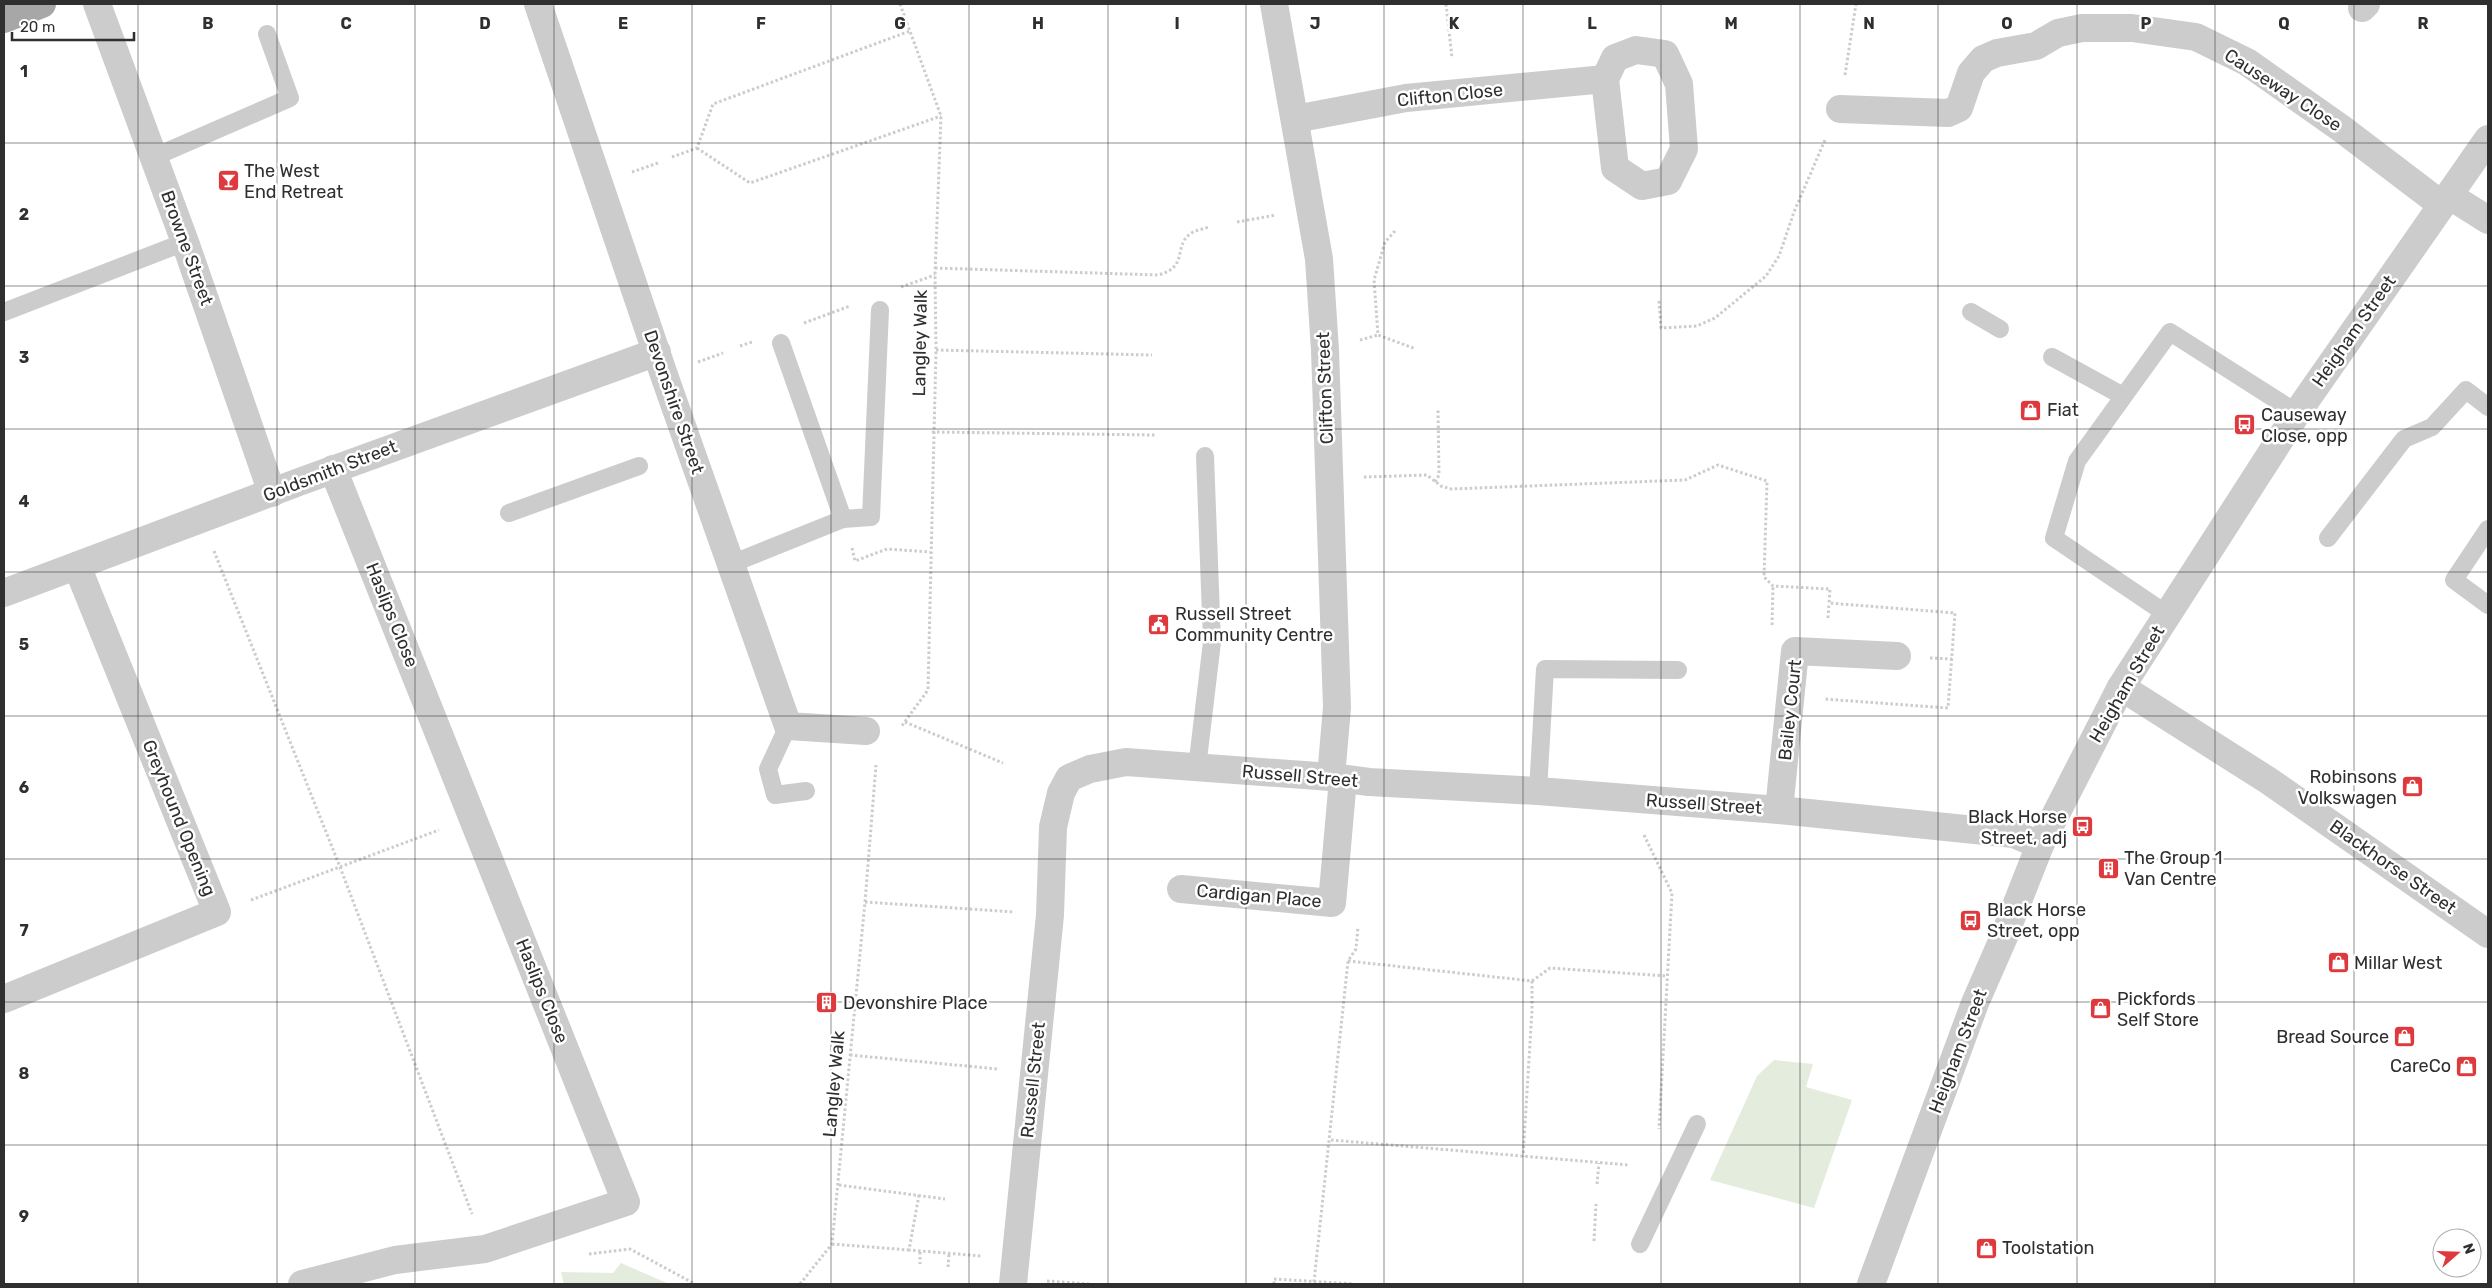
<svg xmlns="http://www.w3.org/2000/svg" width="2492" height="1288" font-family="Rubik,sans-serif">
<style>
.green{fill:#e4ecdd}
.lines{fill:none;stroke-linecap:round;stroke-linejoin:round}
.path{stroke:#ccc;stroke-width:3;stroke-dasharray:2.5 2.5;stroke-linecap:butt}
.service{stroke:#ccc;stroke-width:18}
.minor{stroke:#ccc;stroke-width:28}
.tertiary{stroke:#ccc;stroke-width:28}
.primary{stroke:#a7a7a7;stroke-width:28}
.grid{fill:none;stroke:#2f2f2f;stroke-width:1;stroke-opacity:0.55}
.labels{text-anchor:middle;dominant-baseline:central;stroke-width:5;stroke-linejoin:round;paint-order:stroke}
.street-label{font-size:18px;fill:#2f2f2f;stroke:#fff}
.poi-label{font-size:18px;fill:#2f2f2f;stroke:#fff;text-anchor:start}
.grid-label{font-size:16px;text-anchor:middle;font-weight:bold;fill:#2f2f2f;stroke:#fff;stroke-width:5;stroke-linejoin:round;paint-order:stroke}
</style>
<rect width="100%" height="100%" fill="#fff"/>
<g class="green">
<path d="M 1774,1060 L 1813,1064 L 1806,1087 L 1852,1100 L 1814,1208 L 1710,1180 L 1757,1076 Z"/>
<path d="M 621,1263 L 669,1284 L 564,1284 L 561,1272 L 613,1273 Z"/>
</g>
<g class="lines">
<g class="path">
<path d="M 900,4 L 941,116 L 935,275 L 936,350 L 928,690 L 901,727"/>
<path d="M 1446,4 L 1452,58"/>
<path d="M 1845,75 L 1856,4"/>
<path d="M 697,148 L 750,183 L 941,116"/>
<path d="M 672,157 L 697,148 L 713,104 L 910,31"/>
<path d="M 632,172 L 658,163"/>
<path d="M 1237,222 L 1276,215"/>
<path d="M 1395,231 L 1385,242 L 1374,280 L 1378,335 L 1416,349"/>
<path d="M 935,268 L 1158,275 C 1189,267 1173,247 1190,234 C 1195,230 1204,229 1209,227"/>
<path d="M 901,287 L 935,275"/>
<path d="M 1659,301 L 1661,328 L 1697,326 L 1715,318 L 1766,276 L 1779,256 L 1794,212 L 1825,140"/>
<path d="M 804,323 L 850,306"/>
<path d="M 1360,340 L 1378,335"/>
<path d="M 740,346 L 752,342"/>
<path d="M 936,350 L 1152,355"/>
<path d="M 698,362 L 723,353"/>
<path d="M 932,432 L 1155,435"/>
<path d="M 1364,477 L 1427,475 L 1441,486 L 1451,489 L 1685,480 L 1718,465 L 1767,481 L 1764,577 L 1773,586 L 1830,589 L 1829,603 L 1955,613 L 1948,708 L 1824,699"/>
<path d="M 1435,482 L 1439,475 L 1438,409"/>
<path d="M 852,548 L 855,561 L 887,549 L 930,552"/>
<path d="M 214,551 L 340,867 L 472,1214"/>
<path d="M 1828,618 L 1829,603"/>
<path d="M 1772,625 L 1773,586"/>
<path d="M 1930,658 L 1952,659"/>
<path d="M 905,722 L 1003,763"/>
<path d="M 1644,835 L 1672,893 L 1659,1129"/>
<path d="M 251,900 L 439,830"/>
<path d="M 865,902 L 1014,912"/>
<path d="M 1348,961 L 1532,981 L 1532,1010 L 1523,1157"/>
<path d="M 1532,981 L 1550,968 L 1667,976"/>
<path d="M 850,1055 L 998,1069"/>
<path d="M 1331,1140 L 1629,1165"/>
<path d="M 1597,1184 L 1599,1163"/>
<path d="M 839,1185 L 945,1199"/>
<path d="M 919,1195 L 909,1250 L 981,1256"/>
<path d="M 1594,1241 L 1596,1204"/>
<path d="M 832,1244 L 909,1250"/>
<path d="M 920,1252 L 920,1264"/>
<path d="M 589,1254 L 630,1249 L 695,1284"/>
<path d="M 948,1267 L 949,1254"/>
<path d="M 1047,1281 L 1089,1284"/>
<path d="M 1314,1282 L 1348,961 L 1356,949 L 1358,927"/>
<path d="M 800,1284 L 832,1244 L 865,902 L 876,765"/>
<path d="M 1274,1284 L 1274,1279 L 1354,1284"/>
</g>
<g class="service">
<path d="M 154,157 L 290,98 L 267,34"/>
<path d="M 4,312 L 185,242"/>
<path d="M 1971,312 L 2000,329"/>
<path d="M 2052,357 L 2123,396"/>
<path d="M 509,513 L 639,466"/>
<path d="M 843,519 L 871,517 L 880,310"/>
<path d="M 2488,529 L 2454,580 L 2488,605"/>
<path d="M 2328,538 L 2404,439 L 2432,427 L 2466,390 L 2488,407"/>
<path d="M 731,564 L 843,519 L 781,343"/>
<path d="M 2168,615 L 2054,538 L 2077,461 L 2170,332 L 2297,413"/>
<path d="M 788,726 L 768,769 L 775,795 L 806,791"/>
<path d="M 1197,768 L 1212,642 L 1205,456"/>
<path d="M 1538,791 L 1545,669 L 1678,670"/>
<path d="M 1640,1244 L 1697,1124"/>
</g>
<g class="minor">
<path d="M 97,4 L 185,242 L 272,493"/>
<path d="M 538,4 L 664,375 L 788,726 L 866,731"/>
<path d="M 1274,4 L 1319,259 L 1325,350 L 1337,707 L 1331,777"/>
<path d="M 2362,8 L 2366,4"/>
<path d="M 1636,50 L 1665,54 L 1679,84 L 1684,149 L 1668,181 L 1642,186 L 1615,168 L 1605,79 L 1615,58 Z"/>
<path d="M 1840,109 L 1948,113 L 1959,108 L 1971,73 L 1983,59 L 1997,53 L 2036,46 L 2058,33 L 2082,28 L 2132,28 L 2196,37 L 2247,62 L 2342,129 L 2442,205"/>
<path d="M 1295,119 L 1406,98 L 1605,79"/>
<path d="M 2450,196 L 2488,220"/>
<path d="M 4,593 L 299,482 L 657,352"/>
<path d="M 2121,687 L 2269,781 L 2488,934"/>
<path d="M 1779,810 L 1795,651 L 1897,656"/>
<path d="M 1181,889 L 1332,903 L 1343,779"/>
<path d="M 4,999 L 217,912 L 77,566"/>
<path d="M 302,1284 L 395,1260 L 485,1249 L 626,1202 L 333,469"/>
<path d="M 1013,1284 L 1050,915 L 1053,827 L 1061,793 L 1069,778 L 1090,769 L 1126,762 L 1331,777 L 1369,782 L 1538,791 L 1779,810 L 2014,834 L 2040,845"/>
</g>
<path class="tertiary" d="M 1871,1284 L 1975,1003 L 2003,939 L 2040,845 L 2121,687 L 2297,413 L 2488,139"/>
<path class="primary" d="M 4,19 L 42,4"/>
</g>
<path class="grid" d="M 138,4 L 138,1284M 277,4 L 277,1284M 415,4 L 415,1284M 554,4 L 554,1284M 692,4 L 692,1284M 831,4 L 831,1284M 969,4 L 969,1284M 1108,4 L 1108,1284M 1246,4 L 1246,1284M 1384,4 L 1384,1284M 1523,4 L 1523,1284M 1661,4 L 1661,1284M 1800,4 L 1800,1284M 1938,4 L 1938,1284M 2077,4 L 2077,1284M 2215,4 L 2215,1284M 2354,4 L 2354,1284M 4,143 L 2488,143M 4,286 L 2488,286M 4,429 L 2488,429M 4,572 L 2488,572M 4,716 L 2488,716M 4,859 L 2488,859M 4,1002 L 2488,1002M 4,1145 L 2488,1145"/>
<defs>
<symbol id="bar-square" viewBox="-11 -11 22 22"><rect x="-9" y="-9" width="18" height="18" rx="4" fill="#de393c" stroke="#fff"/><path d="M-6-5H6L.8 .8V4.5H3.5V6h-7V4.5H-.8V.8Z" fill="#fff"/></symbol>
<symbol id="shop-square" viewBox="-11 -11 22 22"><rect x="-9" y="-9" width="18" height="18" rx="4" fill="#de393c" stroke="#fff"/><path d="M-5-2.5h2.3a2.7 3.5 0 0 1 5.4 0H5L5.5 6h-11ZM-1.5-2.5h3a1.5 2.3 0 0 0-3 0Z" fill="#fff"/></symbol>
<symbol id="bus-square" viewBox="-11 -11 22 22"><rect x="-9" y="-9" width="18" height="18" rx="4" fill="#de393c" stroke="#fff"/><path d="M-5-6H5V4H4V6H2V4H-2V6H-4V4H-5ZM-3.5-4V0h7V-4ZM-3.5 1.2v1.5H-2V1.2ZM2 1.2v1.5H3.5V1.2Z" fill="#fff"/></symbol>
<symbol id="civic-square" viewBox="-11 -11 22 22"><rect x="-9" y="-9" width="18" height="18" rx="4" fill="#de393c" stroke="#fff"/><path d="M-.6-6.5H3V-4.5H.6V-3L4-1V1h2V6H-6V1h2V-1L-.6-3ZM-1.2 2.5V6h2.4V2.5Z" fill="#fff"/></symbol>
<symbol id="building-square" viewBox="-11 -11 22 22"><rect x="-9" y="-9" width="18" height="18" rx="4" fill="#de393c" stroke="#fff"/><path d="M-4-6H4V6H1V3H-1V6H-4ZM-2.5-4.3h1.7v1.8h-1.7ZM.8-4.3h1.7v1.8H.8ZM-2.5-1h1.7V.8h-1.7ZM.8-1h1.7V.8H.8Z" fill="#fff"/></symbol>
</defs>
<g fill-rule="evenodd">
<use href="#bar-square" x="216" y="168" width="25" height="25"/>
<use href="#shop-square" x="2018" y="398" width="25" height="25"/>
<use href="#bus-square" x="2232" y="412" width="25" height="25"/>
<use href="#civic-square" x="1146" y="612" width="25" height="25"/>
<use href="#shop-square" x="2400" y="774" width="25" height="25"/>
<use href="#bus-square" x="2070" y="814" width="25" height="25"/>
<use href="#building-square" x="2096" y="856" width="25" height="25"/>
<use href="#bus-square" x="1958" y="908" width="25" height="25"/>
<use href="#shop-square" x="2326" y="950" width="25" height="25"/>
<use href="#building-square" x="814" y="990" width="25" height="25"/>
<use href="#shop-square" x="2088" y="996" width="25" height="25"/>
<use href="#shop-square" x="2392" y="1024" width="25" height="25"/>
<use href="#shop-square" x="2454" y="1054" width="25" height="25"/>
<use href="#shop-square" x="1974" y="1236" width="25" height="25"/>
</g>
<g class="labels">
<g class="street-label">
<text transform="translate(2283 90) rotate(33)">Causeway Close</text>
<text transform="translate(1450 95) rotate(-6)">Clifton Close</text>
<text transform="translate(187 248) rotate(70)">Browne Street</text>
<text transform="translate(2354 331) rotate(-55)">Heigham Street</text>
<text transform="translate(920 343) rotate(-89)">Langley Walk</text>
<text transform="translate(1325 388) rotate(-92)">Clifton Street</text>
<text transform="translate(674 402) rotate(71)">Devonshire Street</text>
<text transform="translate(330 471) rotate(-21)">Goldsmith Street</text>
<text transform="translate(392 615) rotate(68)">Haslips Close</text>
<text transform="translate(2127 684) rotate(-60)">Heigham Street</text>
<text transform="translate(1790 710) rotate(-84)">Bailey Court</text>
<text transform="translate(1300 776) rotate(5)">Russell Street</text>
<text transform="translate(1704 804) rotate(4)">Russell Street</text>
<text transform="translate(179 818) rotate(68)">Greyhound Opening</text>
<text transform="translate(2393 867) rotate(35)">Blackhorse Street</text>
<text transform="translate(1259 896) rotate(5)">Cardigan Place</text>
<text transform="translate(542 991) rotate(68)">Haslips Close</text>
<text transform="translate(1958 1051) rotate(-69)">Heigham Street</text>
<text transform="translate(1033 1080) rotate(-84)">Russell Street</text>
<text transform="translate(834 1084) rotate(-85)">Langley Walk</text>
</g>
<g class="poi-label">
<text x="244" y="171">The West<tspan x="244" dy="21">End Retreat</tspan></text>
<text x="2047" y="410">Fiat</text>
<text x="2261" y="415">Causeway<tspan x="2261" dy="21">Close, opp</tspan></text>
<text x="1175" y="614">Russell Street<tspan x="1175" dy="21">Community Centre</tspan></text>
<text x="2397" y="777" text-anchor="end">Robinsons<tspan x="2397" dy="21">Volkswagen</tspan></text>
<text x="2067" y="817" text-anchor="end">Black Horse<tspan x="2067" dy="21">Street, adj</tspan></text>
<text x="2124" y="858">The Group 1<tspan x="2124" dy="21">Van Centre</tspan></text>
<text x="1987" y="910">Black Horse<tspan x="1987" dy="21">Street, opp</tspan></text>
<text x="2354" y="963">Millar West</text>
<text x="2117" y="999">Pickfords<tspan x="2117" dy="21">Self Store</tspan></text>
<text x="843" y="1003">Devonshire Place</text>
<text x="2389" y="1037" text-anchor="end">Bread Source</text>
<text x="2451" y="1066" text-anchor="end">CareCo</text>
<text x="2002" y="1248">Toolstation</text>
</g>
</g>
<g class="grid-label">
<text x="208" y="29">B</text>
<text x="346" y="29">C</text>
<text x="485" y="29">D</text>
<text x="623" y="29">E</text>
<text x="761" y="29">F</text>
<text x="900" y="29">G</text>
<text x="1038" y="29">H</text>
<text x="1177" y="29">I</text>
<text x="1315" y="29">J</text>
<text x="1454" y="29">K</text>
<text x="1592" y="29">L</text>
<text x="1731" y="29">M</text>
<text x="1869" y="29">N</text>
<text x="2007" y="29">O</text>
<text x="2146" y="29">P</text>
<text x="2284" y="29">Q</text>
<text x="2423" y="29">R</text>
<text x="24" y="77">1</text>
<text x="24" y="220">2</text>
<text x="24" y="363">3</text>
<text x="24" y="507">4</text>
<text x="24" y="650">5</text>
<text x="24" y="793">6</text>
<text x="24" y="936">7</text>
<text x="24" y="1079">8</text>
<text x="24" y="1222">9</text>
</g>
<rect width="2492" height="1288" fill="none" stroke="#2f2f2f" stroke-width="10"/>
<g transform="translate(2457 1253) rotate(70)"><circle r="24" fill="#ffffff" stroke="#acacac"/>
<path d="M0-4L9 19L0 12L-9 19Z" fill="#de393c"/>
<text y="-8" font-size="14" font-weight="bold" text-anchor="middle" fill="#2f2f2f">N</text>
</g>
<path d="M12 32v8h122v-8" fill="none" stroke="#2f2f2f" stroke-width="2.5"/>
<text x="20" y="32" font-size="15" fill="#2f2f2f" stroke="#ffffff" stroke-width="4" paint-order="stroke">20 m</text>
</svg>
